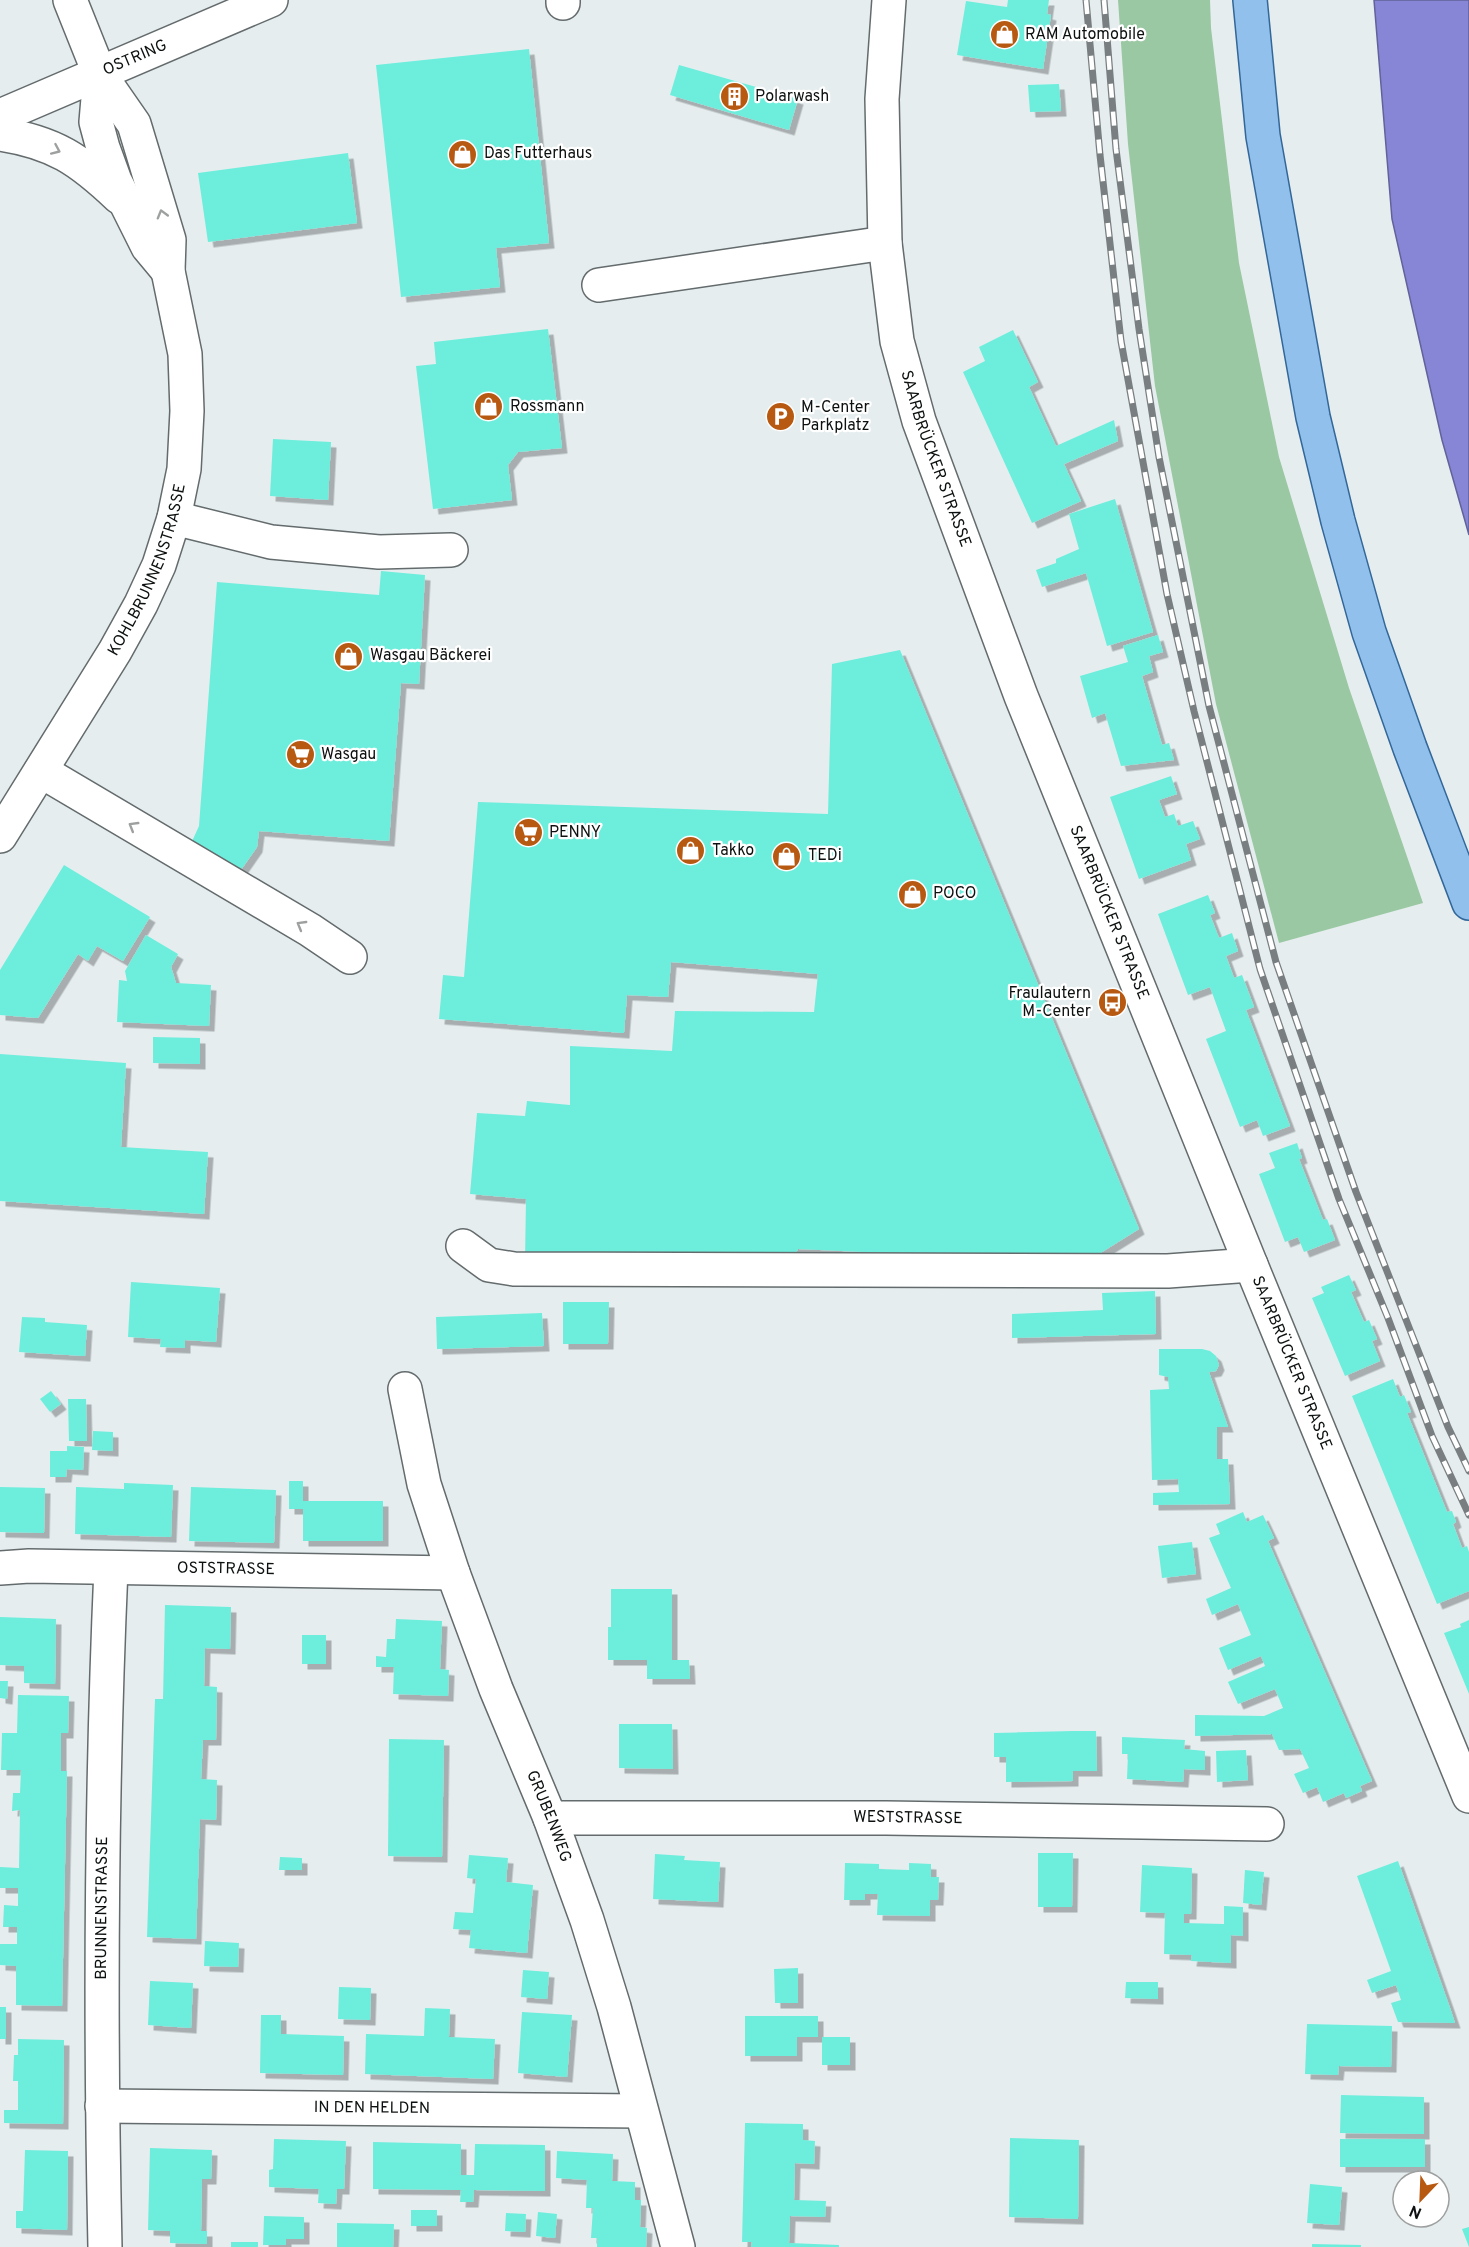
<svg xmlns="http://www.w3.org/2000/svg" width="1469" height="2247" font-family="Overpass,sans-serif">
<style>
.green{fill:#9ac8a2}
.water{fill:#8785d5;stroke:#62629a;stroke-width:1.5}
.building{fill:#6deedc;filter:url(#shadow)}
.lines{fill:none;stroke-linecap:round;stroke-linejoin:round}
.minor-casing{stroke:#646b6c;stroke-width:36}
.major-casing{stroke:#336798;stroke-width:36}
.minor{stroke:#fff;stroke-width:33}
.major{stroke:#91c0ed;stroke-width:33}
.rail-casing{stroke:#797f80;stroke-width:7}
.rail{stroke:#fff;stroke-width:4.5;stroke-dasharray:14;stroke-linecap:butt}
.oneway{stroke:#9e9f9f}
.labels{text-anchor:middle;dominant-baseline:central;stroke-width:4.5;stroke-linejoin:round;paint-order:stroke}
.poi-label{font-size:16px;fill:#0d1010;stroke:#fff;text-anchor:start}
.street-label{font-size:16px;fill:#0d1010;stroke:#fff}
</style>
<defs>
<filter id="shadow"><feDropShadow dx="5.5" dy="5.5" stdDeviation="0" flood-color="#0004"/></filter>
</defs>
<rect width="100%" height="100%" fill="#e5edef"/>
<path class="green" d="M 1118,0 L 1210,0 L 1211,28 L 1239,263 L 1279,457 L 1349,688 L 1423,903 L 1279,943 L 1216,704 L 1155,386 L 1128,144 Z"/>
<path class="water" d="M 1374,0 L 1469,0 L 1469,535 L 1442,440 L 1392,219 Z"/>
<g class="building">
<path d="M 1008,0 L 1049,0 L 1047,14 L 1051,15 L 1043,69 L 957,55 L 966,1 L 1007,7 Z"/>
<path d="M 529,49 L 549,243 L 496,248 L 500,287 L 401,297 L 376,65 Z"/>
<path d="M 679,65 L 798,99 L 789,130 L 670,95 Z"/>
<path d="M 1059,84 L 1061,111 L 1030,112 L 1028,85 Z"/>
<path d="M 348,153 L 357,223 L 208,242 L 198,173 Z"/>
<path d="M 548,329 L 562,448 L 518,452 L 508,465 L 512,500 L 433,509 L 416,366 L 436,364 L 434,342 Z"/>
<path d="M 1013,330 L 1038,382 L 1029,387 L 1056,446 L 1114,420 L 1118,441 L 1064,464 L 1081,501 L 1032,523 L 963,372 L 985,361 L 979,347 Z"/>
<path d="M 273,439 L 331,442 L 328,500 L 270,496 Z"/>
<path d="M 1115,499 L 1153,632 L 1107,646 L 1086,573 L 1042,587 L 1036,570 L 1056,563 L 1056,559 L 1079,549 L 1069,514 Z"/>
<path d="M 381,571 L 425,575 L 419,684 L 401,683 L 389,841 L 259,831 L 257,847 L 236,877 L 189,848 L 199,826 L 217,582 L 379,595 Z"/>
<path d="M 1158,635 L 1163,652 L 1149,656 L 1153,672 L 1142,676 L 1162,745 L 1169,743 L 1174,760 L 1121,766 L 1105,713 L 1092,718 L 1080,676 L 1128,662 L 1123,646 Z"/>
<path d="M 900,650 L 1139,1229 L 1086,1262 L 798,1249 L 789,1266 L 525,1261 L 526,1199 L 470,1194 L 477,1113 L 525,1116 L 527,1101 L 570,1105 L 570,1046 L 672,1051 L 675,1011 L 814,1012 L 818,974 L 671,962 L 668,997 L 627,995 L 624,1033 L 439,1019 L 443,975 L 464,977 L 478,802 L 828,814 L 832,664 Z"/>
<path d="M 1171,776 L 1177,794 L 1159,800 L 1165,817 L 1174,814 L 1178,826 L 1193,821 L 1200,839 L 1186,844 L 1191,860 L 1139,879 L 1110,797 Z"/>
<path d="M 64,865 L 150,917 L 123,961 L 97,946 L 88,961 L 78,954 L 38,1018 L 0,1015 L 0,970 Z"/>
<path d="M 1208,895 L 1215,913 L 1210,915 L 1219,938 L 1232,933 L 1238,951 L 1226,956 L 1234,978 L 1242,975 L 1254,1007 L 1246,1010 L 1290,1126 L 1263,1136 L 1257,1120 L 1240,1127 L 1206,1039 L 1226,1031 L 1210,987 L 1188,995 L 1158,914 Z"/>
<path d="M 146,935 L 178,954 L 171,967 L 176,983 L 211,985 L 209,1026 L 117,1022 L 119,980 L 127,981 L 125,971 Z"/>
<path d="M 153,1037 L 200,1038 L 200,1064 L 153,1063 Z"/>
<path d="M 0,1054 L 126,1063 L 121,1147 L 208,1152 L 204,1214 L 0,1201 Z"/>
<path d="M 1297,1143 L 1302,1158 L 1299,1159 L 1323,1220 L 1327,1219 L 1335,1240 L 1304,1252 L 1298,1237 L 1285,1242 L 1259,1174 L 1275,1168 L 1269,1153 Z"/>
<path d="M 1349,1275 L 1356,1290 L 1351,1292 L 1364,1322 L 1369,1320 L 1377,1339 L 1372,1341 L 1380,1361 L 1345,1376 L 1312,1298 L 1324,1293 L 1321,1287 Z"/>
<path d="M 131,1282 L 220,1288 L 216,1342 L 185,1340 L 185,1348 L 160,1347 L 161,1339 L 128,1337 Z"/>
<path d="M 1155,1291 L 1156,1334 L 1012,1338 L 1012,1314 L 1103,1310 L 1102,1293 Z"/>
<path d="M 563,1302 L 609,1302 L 608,1344 L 563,1344 Z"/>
<path d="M 542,1313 L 544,1346 L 437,1349 L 436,1317 Z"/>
<path d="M 22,1317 L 45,1318 L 45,1322 L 87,1325 L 85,1356 L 19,1352 Z"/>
<path d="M 1159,1349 L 1202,1349 L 1210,1351 L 1216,1356 L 1219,1365 L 1216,1371 L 1209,1372 L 1228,1427 L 1217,1427 L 1217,1459 L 1228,1459 L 1230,1504 L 1153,1505 L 1153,1493 L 1179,1492 L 1178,1479 L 1152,1480 L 1150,1390 L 1169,1389 L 1168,1377 L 1159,1375 Z"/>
<path d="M 1393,1379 L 1400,1397 L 1404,1395 L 1411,1412 L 1407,1413 L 1447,1512 L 1452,1511 L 1456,1522 L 1453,1524 L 1462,1548 L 1467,1546 L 1469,1552 L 1469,1591 L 1437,1604 L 1352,1396 Z"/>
<path d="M 51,1391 L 61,1404 L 50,1412 L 40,1399 Z"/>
<path d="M 68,1399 L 86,1399 L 87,1441 L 69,1441 Z"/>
<path d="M 93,1431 L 113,1432 L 113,1451 L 92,1450 Z"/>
<path d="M 67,1446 L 84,1447 L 83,1470 L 67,1469 L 66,1477 L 50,1477 L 50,1451 L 67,1451 Z"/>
<path d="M 289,1481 L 303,1481 L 303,1501 L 383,1501 L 383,1541 L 303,1541 L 303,1509 L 289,1509 Z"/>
<path d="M 124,1483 L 173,1485 L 171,1537 L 75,1534 L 76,1487 L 124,1489 Z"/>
<path d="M 0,1487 L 45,1488 L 44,1533 L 0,1532 Z"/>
<path d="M 191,1487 L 276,1490 L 274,1543 L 189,1541 Z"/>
<path d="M 1243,1512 L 1247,1522 L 1263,1515 L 1274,1538 L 1268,1541 L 1372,1781 L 1360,1786 L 1362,1791 L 1346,1798 L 1344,1793 L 1323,1802 L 1317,1787 L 1303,1793 L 1294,1774 L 1309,1768 L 1300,1749 L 1279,1750 L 1272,1734 L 1195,1736 L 1195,1715 L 1264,1716 L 1283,1708 L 1275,1689 L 1238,1704 L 1228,1682 L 1265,1666 L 1261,1656 L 1228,1670 L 1219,1648 L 1251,1635 L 1238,1604 L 1212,1615 L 1206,1599 L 1231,1588 L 1209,1538 L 1220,1534 L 1216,1524 Z"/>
<path d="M 1192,1542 L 1196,1574 L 1162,1578 L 1158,1546 Z"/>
<path d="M 611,1589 L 672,1589 L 672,1660 L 689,1660 L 690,1679 L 647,1679 L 647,1660 L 608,1660 L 608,1627 L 611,1627 Z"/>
<path d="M 165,1605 L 231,1607 L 230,1649 L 205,1648 L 204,1686 L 217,1687 L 216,1740 L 203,1740 L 201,1779 L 217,1780 L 216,1820 L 200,1819 L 196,1939 L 147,1937 L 155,1699 L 163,1699 Z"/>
<path d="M 0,1617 L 56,1619 L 55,1684 L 24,1683 L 24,1666 L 0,1665 Z"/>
<path d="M 396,1619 L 442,1621 L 440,1669 L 449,1670 L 448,1696 L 393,1694 L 394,1667 L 376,1667 L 376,1656 L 386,1657 L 387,1639 L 395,1639 Z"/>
<path d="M 1469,1620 L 1469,1694 L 1444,1633 L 1461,1627 L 1460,1624 Z"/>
<rect x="302" y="1635" width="24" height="29"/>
<path d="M 0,1681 L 8,1681 L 7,1699 L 0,1698 Z"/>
<path d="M 18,1695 L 69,1696 L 68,1733 L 61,1733 L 61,1771 L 67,1771 L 62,2006 L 16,2005 L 16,1966 L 0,1965 L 0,1944 L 17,1944 L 17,1927 L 3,1927 L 4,1905 L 18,1906 L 18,1888 L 0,1888 L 0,1867 L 19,1868 L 20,1810 L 12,1811 L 13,1793 L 20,1793 L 21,1770 L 1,1770 L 2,1733 L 17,1733 Z"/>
<path d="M 619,1724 L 672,1724 L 673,1769 L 619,1768 Z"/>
<path d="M 1073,1731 L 1096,1731 L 1097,1771 L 1073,1771 L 1073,1781 L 1006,1782 L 1006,1757 L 994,1757 L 994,1733 Z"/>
<path d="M 1122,1737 L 1185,1740 L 1184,1749 L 1205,1751 L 1205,1770 L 1184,1769 L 1183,1782 L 1127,1779 L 1128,1754 L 1122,1754 Z"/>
<path d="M 389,1739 L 444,1740 L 442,1857 L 388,1856 Z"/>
<path d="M 1246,1750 L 1248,1780 L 1217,1782 L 1216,1751 Z"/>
<path d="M 1038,1853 L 1073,1853 L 1072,1907 L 1038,1907 Z"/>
<path d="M 655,1854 L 685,1856 L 684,1860 L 720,1862 L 718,1902 L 653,1899 Z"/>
<path d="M 469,1855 L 508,1858 L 506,1882 L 533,1885 L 527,1953 L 469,1948 L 471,1930 L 453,1929 L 455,1912 L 473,1913 L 476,1879 L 467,1878 Z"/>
<path d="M 280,1857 L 302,1858 L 302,1870 L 279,1870 Z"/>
<path d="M 1398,1861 L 1450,2008 L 1455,2023 L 1398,2022 L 1391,2003 L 1401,2000 L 1396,1985 L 1372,1993 L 1367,1980 L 1391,1971 L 1357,1876 Z"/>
<path d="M 845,1863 L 879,1864 L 879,1869 L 909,1870 L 909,1863 L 931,1864 L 931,1877 L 939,1877 L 938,1900 L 930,1900 L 930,1916 L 877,1915 L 878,1894 L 865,1894 L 865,1900 L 844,1900 Z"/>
<path d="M 1142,1865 L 1192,1868 L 1191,1914 L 1184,1914 L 1184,1923 L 1224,1924 L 1224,1906 L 1243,1907 L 1243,1936 L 1231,1935 L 1231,1963 L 1191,1961 L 1192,1955 L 1164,1954 L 1165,1913 L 1140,1912 Z"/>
<path d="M 1245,1870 L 1264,1872 L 1261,1905 L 1243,1903 Z"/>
<path d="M 205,1941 L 239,1943 L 238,1967 L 204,1966 Z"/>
<path d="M 798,1968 L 798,2003 L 775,2003 L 774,1969 Z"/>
<path d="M 523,1970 L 549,1972 L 547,1999 L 521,1997 Z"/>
<path d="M 150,1981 L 193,1983 L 191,2028 L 148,2025 Z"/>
<path d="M 1126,1982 L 1158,1982 L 1158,1999 L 1125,1998 Z"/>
<path d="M 339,1987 L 371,1988 L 370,2020 L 338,2019 Z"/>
<rect x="0" y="2007" width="6" height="32"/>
<path d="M 425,2008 L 450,2009 L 449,2037 L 495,2039 L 493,2079 L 365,2074 L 366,2034 L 424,2036 Z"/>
<path d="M 522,2012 L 572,2015 L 567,2077 L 518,2073 Z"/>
<path d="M 261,2015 L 281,2015 L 281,2034 L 344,2036 L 343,2075 L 260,2073 Z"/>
<path d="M 745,2016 L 818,2016 L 818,2037 L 797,2037 L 797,2056 L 745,2056 Z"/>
<path d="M 1307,2024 L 1392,2026 L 1391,2067 L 1339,2066 L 1338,2075 L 1305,2074 Z"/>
<rect x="822" y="2037" width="28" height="28"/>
<path d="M 18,2039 L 64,2040 L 63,2124 L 4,2123 L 4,2110 L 18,2110 L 18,2081 L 13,2081 L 14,2055 L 18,2055 Z"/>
<path d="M 1341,2095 L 1424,2097 L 1424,2134 L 1340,2133 Z"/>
<path d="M 745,2123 L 803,2124 L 803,2140 L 815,2141 L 814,2164 L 795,2163 L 794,2200 L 826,2201 L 825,2217 L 790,2216 L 789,2243 L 839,2245 L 839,2247 L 751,2247 L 752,2242 L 742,2242 Z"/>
<path d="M 1010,2138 L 1079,2140 L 1078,2219 L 1009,2217 Z"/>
<path d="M 274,2139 L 346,2141 L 344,2189 L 337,2189 L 336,2204 L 318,2203 L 319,2189 L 269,2187 L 269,2170 L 273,2169 Z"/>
<rect x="1340" y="2139" width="85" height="28"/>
<path d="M 373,2142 L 461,2144 L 461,2175 L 474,2175 L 475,2144 L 545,2145 L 545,2191 L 474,2190 L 473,2202 L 460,2202 L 461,2190 L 373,2189 Z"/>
<path d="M 150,2148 L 212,2150 L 211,2179 L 202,2179 L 201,2231 L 207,2231 L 207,2244 L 170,2243 L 170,2231 L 148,2230 Z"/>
<path d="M 25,2150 L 68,2151 L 67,2230 L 16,2228 L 16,2211 L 23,2211 Z"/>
<path d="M 557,2151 L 613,2154 L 612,2181 L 635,2182 L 635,2200 L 641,2200 L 640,2227 L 647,2228 L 646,2247 L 597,2247 L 597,2238 L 591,2238 L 593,2208 L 586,2208 L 587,2180 L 556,2178 Z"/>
<path d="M 1310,2184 L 1342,2187 L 1339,2225 L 1307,2223 Z"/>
<rect x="411" y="2210" width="26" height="16"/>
<path d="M 538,2212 L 557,2214 L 555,2238 L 536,2236 Z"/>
<path d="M 506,2213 L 526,2214 L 525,2232 L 505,2231 Z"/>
<path d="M 264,2216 L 304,2217 L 304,2239 L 286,2239 L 286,2245 L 263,2245 Z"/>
<path d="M 337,2223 L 394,2224 L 393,2247 L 337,2247 Z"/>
<path d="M 1469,2227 L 1469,2247 L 1462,2229 Z"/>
<rect x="231" y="2242" width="27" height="5"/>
<path d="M 1312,2244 L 1361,2245 L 1361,2247 L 1312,2247 Z"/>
</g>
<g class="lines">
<defs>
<g id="minor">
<path d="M 563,0 L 563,3"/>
<path id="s1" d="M 889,0 L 882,99 L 885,243 L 897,341 L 919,421 L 1021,696 L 1251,1265 L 1469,1796"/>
<path d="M 100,75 L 96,122 L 103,148 L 115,181 L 148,247 L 168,271"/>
<path id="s2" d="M 0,116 L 271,0"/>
<path d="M 0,134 C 54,142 80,160 119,197"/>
<path d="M 599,285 L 885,243"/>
<path d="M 174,518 L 271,542 L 379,552 L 451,550"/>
<path d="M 41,771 L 310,930 L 350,957"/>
<path id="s3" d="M 0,836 L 115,651 L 141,604 L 159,565 L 174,518 L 184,469 L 187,411 L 185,354 L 168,271 L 169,240 L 134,124 L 100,75 L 70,0"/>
<path d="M 463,1246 L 489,1265 L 514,1269 L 1168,1271 L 1251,1265"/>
<path id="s4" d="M 405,1389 L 424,1484 L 453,1573 L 496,1689 L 550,1818 L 587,1920 L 614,2007 L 678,2247"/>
<path id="s5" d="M 0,1568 L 29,1566 L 453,1573"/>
<path id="s6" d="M 550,1818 L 886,1818 L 1267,1824"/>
<path id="s7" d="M 102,2106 L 641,2111"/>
<path id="s8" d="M 105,2247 C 100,2021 101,1795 111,1568"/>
</g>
<path id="major" d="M 1250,0 L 1263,136 L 1313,417 L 1338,521 L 1369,632 L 1410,748 L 1469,903"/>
</defs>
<use href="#minor" class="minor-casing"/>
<use href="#major" class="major-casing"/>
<use href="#minor" class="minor"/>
<use href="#major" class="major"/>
<defs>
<g id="rail">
<path d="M 1086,0 L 1100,155 L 1121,341 L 1167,594 L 1194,711 L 1260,969 L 1339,1199 L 1388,1318 L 1432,1436 L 1469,1515"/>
<path d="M 1104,0 L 1116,149 L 1139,329 L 1159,457 L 1209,706 L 1276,962 L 1356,1192 L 1448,1427 L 1469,1471"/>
</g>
</defs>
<use href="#rail" class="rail-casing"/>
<use href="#rail" class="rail"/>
</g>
<defs><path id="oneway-chevron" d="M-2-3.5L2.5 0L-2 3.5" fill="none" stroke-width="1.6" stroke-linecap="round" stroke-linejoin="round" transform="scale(1.5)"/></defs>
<g class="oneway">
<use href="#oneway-chevron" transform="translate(56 150) rotate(24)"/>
<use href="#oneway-chevron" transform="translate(162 214) rotate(-106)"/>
<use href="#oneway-chevron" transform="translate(133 826) rotate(-149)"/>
<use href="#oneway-chevron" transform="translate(301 925) rotate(-150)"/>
</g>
<defs>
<symbol id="shop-disc" viewBox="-11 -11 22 22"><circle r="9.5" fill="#b85912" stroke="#fff"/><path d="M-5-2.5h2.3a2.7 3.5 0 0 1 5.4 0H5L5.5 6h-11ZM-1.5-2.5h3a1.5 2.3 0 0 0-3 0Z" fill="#fff"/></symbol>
<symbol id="building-disc" viewBox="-11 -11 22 22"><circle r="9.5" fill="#b85912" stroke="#fff"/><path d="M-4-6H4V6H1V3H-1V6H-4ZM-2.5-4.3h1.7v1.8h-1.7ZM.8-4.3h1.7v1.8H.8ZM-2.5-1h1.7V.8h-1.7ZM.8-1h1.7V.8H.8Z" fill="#fff"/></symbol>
<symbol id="parking-disc" viewBox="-11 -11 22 22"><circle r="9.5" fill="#b85912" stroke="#fff"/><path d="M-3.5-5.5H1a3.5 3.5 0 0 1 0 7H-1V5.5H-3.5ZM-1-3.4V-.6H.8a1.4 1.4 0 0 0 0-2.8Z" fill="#fff"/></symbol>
<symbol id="supermarket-disc" viewBox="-11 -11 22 22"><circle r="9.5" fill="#b85912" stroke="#fff"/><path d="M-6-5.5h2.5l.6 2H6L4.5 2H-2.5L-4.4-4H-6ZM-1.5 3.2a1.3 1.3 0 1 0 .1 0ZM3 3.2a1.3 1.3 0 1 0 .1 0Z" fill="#fff"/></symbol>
<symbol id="bus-disc" viewBox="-11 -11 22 22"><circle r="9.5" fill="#b85912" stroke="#fff"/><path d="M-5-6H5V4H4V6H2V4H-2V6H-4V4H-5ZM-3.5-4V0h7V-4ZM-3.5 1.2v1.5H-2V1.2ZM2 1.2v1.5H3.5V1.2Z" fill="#fff"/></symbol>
</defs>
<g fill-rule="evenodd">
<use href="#shop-disc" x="988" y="18" width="33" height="33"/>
<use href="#building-disc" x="718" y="80" width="33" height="33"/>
<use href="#shop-disc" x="446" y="138" width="33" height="33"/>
<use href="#shop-disc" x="472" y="390" width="33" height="33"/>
<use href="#parking-disc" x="764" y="400" width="33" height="33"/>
<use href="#shop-disc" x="332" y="640" width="33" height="33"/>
<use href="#supermarket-disc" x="284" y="738" width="33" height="33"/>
<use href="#supermarket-disc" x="512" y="816" width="33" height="33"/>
<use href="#shop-disc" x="674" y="834" width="33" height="33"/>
<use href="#shop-disc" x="770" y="840" width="33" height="33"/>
<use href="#shop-disc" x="896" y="878" width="33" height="33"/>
<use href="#bus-disc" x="1096" y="986" width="33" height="33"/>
</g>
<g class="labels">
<g class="poi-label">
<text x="1025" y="35">RAM Automobile</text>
<text x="755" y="97">Polarwash</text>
<text x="484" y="154">Das Futterhaus</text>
<text x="510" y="407">Rossmann</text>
<text x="801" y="408">M-Center<tspan x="801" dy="18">Parkplatz</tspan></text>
<text x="370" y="656">Wasgau Bäckerei</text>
<text x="321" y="755">Wasgau</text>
<text x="549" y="833">PENNY</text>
<text x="712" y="851">Takko</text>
<text x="808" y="856">TEDi</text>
<text x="933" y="894">POCO</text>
<text x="1091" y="994" text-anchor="end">Fraulautern<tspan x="1091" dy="18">M-Center</tspan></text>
</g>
<g class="street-label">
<text stroke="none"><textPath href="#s2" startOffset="147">OSTRING</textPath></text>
<text stroke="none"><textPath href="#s1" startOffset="466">SAARBRÜCKER STRASSE</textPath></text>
<text stroke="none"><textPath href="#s3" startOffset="306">KOHLBRUNNENSTRASSE</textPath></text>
<text stroke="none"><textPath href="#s1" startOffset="952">SAARBRÜCKER STRASSE</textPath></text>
<text stroke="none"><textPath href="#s1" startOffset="1438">SAARBRÜCKER STRASSE</textPath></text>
<text stroke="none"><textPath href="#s5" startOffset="226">OSTSTRASSE</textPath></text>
<text stroke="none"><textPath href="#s4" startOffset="452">GRUBENWEG</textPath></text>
<text stroke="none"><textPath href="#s6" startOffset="358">WESTSTRASSE</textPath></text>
<text stroke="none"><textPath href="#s8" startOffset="339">BRUNNENSTRASSE</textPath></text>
<text stroke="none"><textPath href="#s7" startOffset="270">IN DEN HELDEN</textPath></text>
</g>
</g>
<g transform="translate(1421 2199) rotate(203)"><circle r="28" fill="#ffffff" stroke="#9e9f9f" stroke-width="1.5"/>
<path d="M0-4.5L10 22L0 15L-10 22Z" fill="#b85912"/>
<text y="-9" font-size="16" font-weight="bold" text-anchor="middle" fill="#0d1010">N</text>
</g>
</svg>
